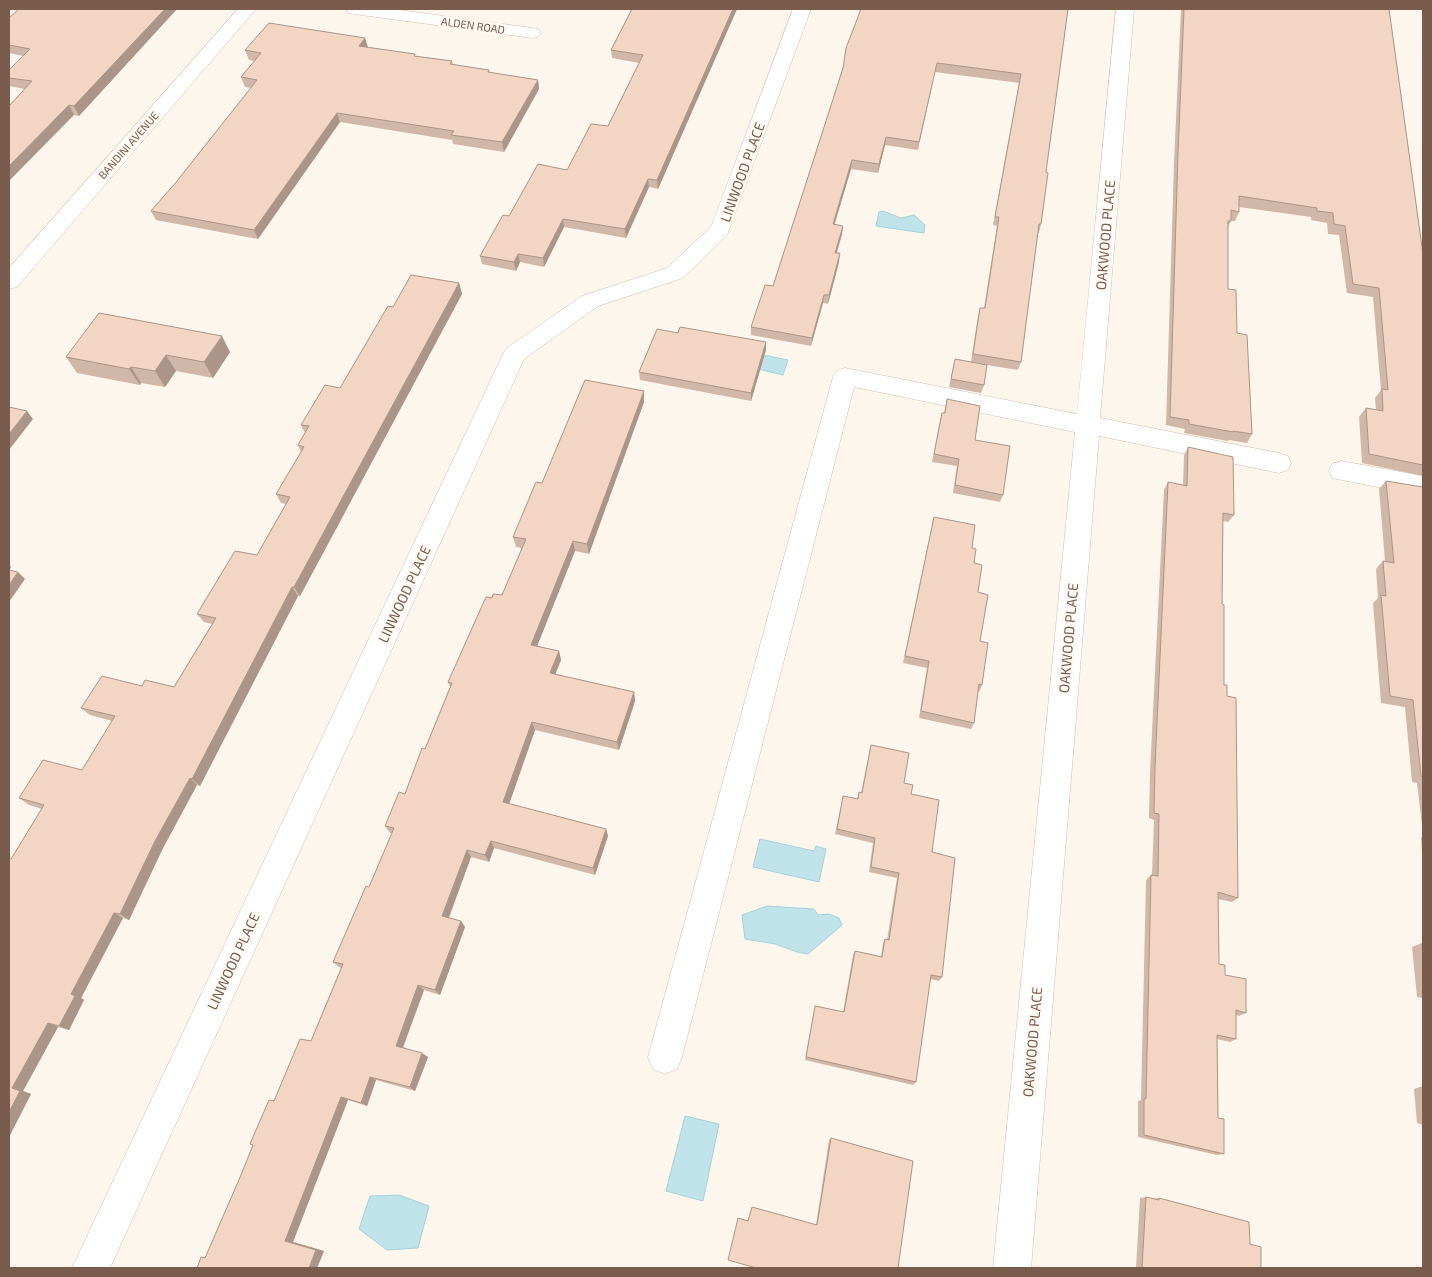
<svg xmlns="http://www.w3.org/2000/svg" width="1432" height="1277" font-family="'Exo 2',sans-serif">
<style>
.water{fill:#bfe3e8;stroke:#a5d3da}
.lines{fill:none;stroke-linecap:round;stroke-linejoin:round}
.minor-casing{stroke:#d1beb0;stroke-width:1}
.minor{fill:#fff;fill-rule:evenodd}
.wall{fill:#d1b7a8}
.shaded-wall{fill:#aa9588}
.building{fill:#f3d5c3;stroke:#aa9588}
.labels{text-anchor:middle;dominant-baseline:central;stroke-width:5;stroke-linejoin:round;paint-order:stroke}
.far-street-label{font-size:11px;fill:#7a5c4d;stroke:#fffaf3}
.street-label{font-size:14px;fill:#7a5c4d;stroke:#fffaf3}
</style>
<rect width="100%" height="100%" fill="#fdf6ec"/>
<g class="water">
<path d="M 883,211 L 901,218 L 914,215 L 925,225 L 924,233 L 876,226 L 879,212 Z"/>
<path d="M 759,354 L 788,360 L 783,375 L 753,368 Z"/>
<path d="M 760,839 L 814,851 L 816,846 L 826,849 L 819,882 L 753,867 Z"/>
<path d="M 767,906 L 814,909 L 818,915 L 829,914 L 839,918 L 842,925 L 808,954 L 797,952 L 775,944 L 745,939 L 742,915 Z"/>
<path d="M 685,1116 L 719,1124 L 703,1201 L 666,1191 Z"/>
<path d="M 399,1195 L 429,1206 L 418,1248 L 387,1250 L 359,1229 L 370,1196 Z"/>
</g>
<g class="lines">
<defs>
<g id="minor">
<path d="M 238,9 L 256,9 L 17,287 L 9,289 L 9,268 Z"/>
<path d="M 345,9 L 392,9 L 532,28 L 538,29 L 541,33 L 538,37 L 532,38 L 354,14 L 348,13 Z"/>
<path d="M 793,9 L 811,9 L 727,235 L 683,278 L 598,306 L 524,359 L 110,1268 L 72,1268 L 503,354 L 507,348 L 582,296 L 667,268 L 711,227 Z"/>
<path d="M 1116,9 L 1134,9 L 1100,418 L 1279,453 L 1288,456 L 1291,463 L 1288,470 L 1279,473 L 1099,436 L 1031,1268 L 993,1268 L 1075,432 L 854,387 L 682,1057 L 677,1069 L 665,1074 L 653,1069 L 648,1057 L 833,377 L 837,371 L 845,368 L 1077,414 Z"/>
<path d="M 1341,461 L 1423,476 L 1423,496 L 1332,478 L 1329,471 L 1332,464 Z"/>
</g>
</defs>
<use href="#minor" class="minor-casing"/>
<use href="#minor" class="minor"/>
</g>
<g class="wall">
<path d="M 177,9 L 79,116 L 74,115 L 25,89 L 9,86 L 9,70 L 23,56 L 9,53 L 9,18 Z"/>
<path d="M 632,9 L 737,9 L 658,189 L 649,187 L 626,238 L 564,227 L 544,267 L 520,262 L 516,271 L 482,264 L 480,256 L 509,216 L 567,170 L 608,126 L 639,63 L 612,58 L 611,50 Z"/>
<path d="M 1068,9 L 1046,172 L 1041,224 L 1039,233 L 1038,233 L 1021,362 L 1018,370 L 987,365 L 984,385 L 981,393 L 949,387 L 955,359 L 971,362 L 978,316 L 980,308 L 984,308 L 997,226 L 993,225 L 1019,83 L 935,72 L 918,150 L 885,145 L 878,173 L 851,169 L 834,224 L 842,234 L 837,253 L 839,262 L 828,304 L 823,303 L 811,346 L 751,335 L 751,327 L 773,286 L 843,68 Z"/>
<path d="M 1181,9 L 1389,9 L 1423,254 L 1423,476 L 1362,463 L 1359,417 L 1366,408 L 1376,410 L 1375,398 L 1381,390 L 1373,297 L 1347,293 L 1339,235 L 1328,234 L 1327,223 L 1311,220 L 1311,217 L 1239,207 L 1239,212 L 1235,221 L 1231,221 L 1228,227 L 1228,289 L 1237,333 L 1252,434 L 1247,443 L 1229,440 L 1228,441 L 1184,433 L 1185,429 L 1166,425 L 1174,163 Z"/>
<path d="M 365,38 L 367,47 L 416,56 L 452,61 L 453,65 L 489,70 L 490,73 L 538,80 L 539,89 L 504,152 L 453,144 L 452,140 L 340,122 L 258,239 L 156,220 L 151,211 L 177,181 L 251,88 L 245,87 L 241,77 L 255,61 L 249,60 L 245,50 Z"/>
<path d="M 459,283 L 462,294 L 300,596 L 298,596 L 200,786 L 197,785 L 163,848 L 129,920 L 123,918 L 81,998 L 84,1000 L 69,1030 L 58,1027 L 23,1091 L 31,1094 L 9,1137 L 11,859 L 42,809 L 29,805 L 19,798 L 82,770 L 112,721 L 90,715 L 81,708 L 142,686 L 174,687 L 212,624 L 204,622 L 197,614 L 257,555 L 286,504 L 281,503 L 276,494 L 301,452 L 298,445 L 305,433 L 301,425 L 340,388 L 393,307 Z"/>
<path d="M 678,333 L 766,342 L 766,350 L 751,401 L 640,380 L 639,372 Z"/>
<path d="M 230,352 L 213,378 L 176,371 L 165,387 L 141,383 L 140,385 L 77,373 L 66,357 Z"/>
<path d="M 644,391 L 644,402 L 589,554 L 575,551 L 537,646 L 559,651 L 561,660 L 555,675 L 634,692 L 635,701 L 619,750 L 535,730 L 509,804 L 606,829 L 608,836 L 595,875 L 494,848 L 489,862 L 471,857 L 449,918 L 461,921 L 465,927 L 440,995 L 424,990 L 403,1047 L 428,1057 L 415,1091 L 376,1080 L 367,1106 L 348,1100 L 293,1242 L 324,1251 L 317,1268 L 201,1257 L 205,1258 L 274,1101 L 311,1041 L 341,968 L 339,967 L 333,962 L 369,887 L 392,833 L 390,833 L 385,826 L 405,794 L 425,749 L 450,687 L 448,682 L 492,598 L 502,595 L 522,548 L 516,547 L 513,537 L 542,483 Z"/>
<path d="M 947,399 L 975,440 L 1003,495 L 1000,502 L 953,493 L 957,466 L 932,462 L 940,421 L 942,413 L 944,413 Z"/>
<path d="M 1188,447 L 1234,515 L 1228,522 L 1223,521 L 1222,604 L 1224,685 L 1227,696 L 1238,898 L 1232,902 L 1218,899 L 1219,960 L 1219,964 L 1225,975 L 1246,1013 L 1239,1016 L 1236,1015 L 1236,1039 L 1230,1042 L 1217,1039 L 1218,1118 L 1224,1154 L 1217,1155 L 1138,1137 L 1138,1101 L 1141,1100 L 1146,880 L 1151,875 L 1152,875 L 1154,820 L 1149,818 L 1150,773 L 1164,490 L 1168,482 L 1183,485 L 1184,455 Z"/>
<path d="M 1386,481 L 1423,487 L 1423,834 L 1417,783 L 1412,782 L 1405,707 L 1381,703 L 1373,603 L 1378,598 L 1376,569 L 1383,561 L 1385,561 L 1379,489 Z"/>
<path d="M 934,517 L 972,548 L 978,592 L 982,685 L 979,692 L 978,691 L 974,723 L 971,729 L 919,718 L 927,668 L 903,663 Z"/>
<path d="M 871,745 L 904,783 L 911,794 L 932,852 L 942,977 L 939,981 L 930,979 L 916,1082 L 913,1085 L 805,1060 L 815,1006 L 843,1012 L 853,955 L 855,951 L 881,957 L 883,943 L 885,939 L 887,940 L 897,878 L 869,872 L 873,843 L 835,834 L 842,801 L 857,799 L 859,792 L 861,793 Z"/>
<path d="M 1423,836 L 1423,865 L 1421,838 Z"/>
<path d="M 1422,943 L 1423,943 L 1423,1009 L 1422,998 L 1417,997 L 1412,947 Z"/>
<path d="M 1423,1086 L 1423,1125 L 1417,1123 L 1414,1089 Z"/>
<path d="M 831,1138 L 898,1268 L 748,1221 L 816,1225 L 829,1140 Z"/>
<path d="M 1146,1197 L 1153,1199 L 1159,1198 L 1250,1244 L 1261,1268 L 1136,1268 L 1140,1198 Z"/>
</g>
<g class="shaded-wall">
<path d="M 165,9 L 177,9 L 79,116 L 74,106 Z"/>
<path d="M 733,9 L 737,9 L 658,189 L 657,180 Z"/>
<path d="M 365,38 L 368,47 L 361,55 L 359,46 Z"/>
<path d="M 538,80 L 539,89 L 504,152 L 502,142 Z"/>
<path d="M 69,105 L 74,115 L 9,181 L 9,166 Z"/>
<path d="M 337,113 L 340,122 L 258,239 L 254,230 Z"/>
<path d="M 886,137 L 885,145 L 878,173 L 879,164 Z"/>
<path d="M 852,160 L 851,169 L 832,233 L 833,224 Z"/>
<path d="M 648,179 L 649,187 L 626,238 L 625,229 Z"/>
<path d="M 563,219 L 564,227 L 544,267 L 543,258 Z"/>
<path d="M 843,226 L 842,234 L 834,261 L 835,253 Z"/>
<path d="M 840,253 L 839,262 L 828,304 L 829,295 Z"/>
<path d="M 518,254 L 520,262 L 516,271 L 514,262 Z"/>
<path d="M 459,283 L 462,294 L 300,596 L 294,587 Z"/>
<path d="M 824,295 L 823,303 L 811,346 L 812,338 Z"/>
<path d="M 222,336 L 230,352 L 213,378 L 204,362 Z"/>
<path d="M 766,342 L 766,350 L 751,401 L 751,393 Z"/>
<path d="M 166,355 L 176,371 L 165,387 L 155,371 Z"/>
<path d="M 131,367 L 141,383 L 140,385 L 129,369 Z"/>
<path d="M 644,391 L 644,402 L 589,554 L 587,544 Z"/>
<path d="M 27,411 L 33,419 L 9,450 L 9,434 Z"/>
<path d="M 573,541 L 575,551 L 534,654 L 531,645 Z"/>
<path d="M 9,564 L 11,567 L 9,571 Z"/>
<path d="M 18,572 L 25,579 L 9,602 L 9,585 Z"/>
<path d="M 292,587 L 298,596 L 200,786 L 192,779 Z"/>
<path d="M 559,651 L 561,660 L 552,682 L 550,673 Z"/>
<path d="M 634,692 L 635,701 L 619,750 L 617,742 Z"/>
<path d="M 532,722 L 535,730 L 507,810 L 503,802 Z"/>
<path d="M 190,778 L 197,785 L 163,848 L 129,920 L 120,914 L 155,841 Z"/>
<path d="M 606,829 L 608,836 L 595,875 L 593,868 Z"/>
<path d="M 491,841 L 494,848 L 489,862 L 485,855 Z"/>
<path d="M 467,850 L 471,857 L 447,922 L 442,916 Z"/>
<path d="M 114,913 L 123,918 L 81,998 L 84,1000 L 69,1030 L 59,1026 L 71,994 Z"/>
<path d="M 461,921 L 465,927 L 440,995 L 435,990 Z"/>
<path d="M 418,985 L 424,990 L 402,1050 L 396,1046 Z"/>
<path d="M 48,1023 L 58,1027 L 23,1091 L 31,1094 L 9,1137 L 9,1112 L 12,1088 Z"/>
<path d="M 422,1053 L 428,1057 L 415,1091 L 410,1087 Z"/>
<path d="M 370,1077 L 376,1080 L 367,1106 L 361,1103 Z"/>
<path d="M 341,1097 L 348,1100 L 293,1242 L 324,1251 L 317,1268 L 309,1268 L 285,1241 Z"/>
</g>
<g class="building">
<path d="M 19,9 L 165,9 L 74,106 L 69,105 L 9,166 L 9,106 L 32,81 L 9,78 L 9,70 L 30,49 L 9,45 L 9,18 Z"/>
<path d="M 632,9 L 733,9 L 657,180 L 648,179 L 625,229 L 563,219 L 543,258 L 518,254 L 514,262 L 480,256 L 503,215 L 509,216 L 538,164 L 567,170 L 591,124 L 608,126 L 643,55 L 611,50 Z"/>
<path d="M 861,9 L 1068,9 L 1046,172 L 1048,173 L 1041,224 L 1039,224 L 1021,362 L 973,354 L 980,308 L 985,308 L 999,217 L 995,217 L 1021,74 L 937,63 L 919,142 L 886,137 L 879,164 L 852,160 L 833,224 L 843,226 L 835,253 L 840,253 L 829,295 L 824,295 L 812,338 L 751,327 L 765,285 L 773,286 L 843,68 L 846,48 Z"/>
<path d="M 1184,9 L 1389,9 L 1423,254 L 1423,465 L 1369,454 L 1366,408 L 1383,411 L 1382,389 L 1388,390 L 1379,288 L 1353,284 L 1345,226 L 1334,224 L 1333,213 L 1317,211 L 1317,208 L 1239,196 L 1239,212 L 1231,210 L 1231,221 L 1228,221 L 1228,289 L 1236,290 L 1237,333 L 1247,335 L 1252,434 L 1233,431 L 1233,432 L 1189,424 L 1189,420 L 1170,417 L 1178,153 Z"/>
<path d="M 269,23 L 365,38 L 359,46 L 415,54 L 414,56 L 452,61 L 450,64 L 489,70 L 488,72 L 538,80 L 502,142 L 451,135 L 454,131 L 337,113 L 254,230 L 151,211 L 177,181 L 257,80 L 241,77 L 261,53 L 245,50 Z"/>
<path d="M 411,275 L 459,283 L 294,587 L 292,587 L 192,779 L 190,778 L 155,841 L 120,914 L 114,913 L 71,994 L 75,996 L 59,1026 L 48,1023 L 12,1088 L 20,1091 L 9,1112 L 9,858 L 11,859 L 44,805 L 19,798 L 43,760 L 82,770 L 115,716 L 81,708 L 102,676 L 142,686 L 145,680 L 174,687 L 216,618 L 197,614 L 235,551 L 257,555 L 290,497 L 276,494 L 304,447 L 298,445 L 309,426 L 301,425 L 325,385 L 340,388 L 388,306 L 393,307 Z"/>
<path d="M 99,313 L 222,336 L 204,362 L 166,355 L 155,371 L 131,367 L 129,369 L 66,357 Z"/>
<path d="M 680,327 L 766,342 L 751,393 L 639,372 L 657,329 L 678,333 Z"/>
<path d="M 955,359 L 987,365 L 984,385 L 951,379 Z"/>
<path d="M 585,380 L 644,391 L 587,544 L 573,541 L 531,645 L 559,651 L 550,673 L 634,692 L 617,742 L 532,722 L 503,802 L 606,829 L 593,868 L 491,841 L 485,855 L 467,850 L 442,916 L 461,921 L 435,990 L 418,985 L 396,1046 L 422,1053 L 410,1087 L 370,1077 L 361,1103 L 341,1097 L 285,1241 L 316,1250 L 309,1268 L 197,1268 L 201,1257 L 205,1258 L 241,1175 L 253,1145 L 250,1144 L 269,1100 L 274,1101 L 300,1039 L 311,1041 L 343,964 L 333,962 L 366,886 L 369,887 L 394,828 L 385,826 L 399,792 L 405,794 L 422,748 L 425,749 L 452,683 L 448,682 L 486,597 L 492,598 L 493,594 L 502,595 L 526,539 L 513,537 L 536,482 L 542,483 Z"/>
<path d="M 947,399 L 980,406 L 975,440 L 1010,446 L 1003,495 L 955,485 L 959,459 L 934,454 L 942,413 L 945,413 Z"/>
<path d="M 9,407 L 27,411 L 9,434 Z"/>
<path d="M 1188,447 L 1233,457 L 1234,515 L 1223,513 L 1222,604 L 1224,605 L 1224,685 L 1227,685 L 1227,696 L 1236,698 L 1238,898 L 1218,892 L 1219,960 L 1219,964 L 1225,965 L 1225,975 L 1246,979 L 1246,1013 L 1236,1010 L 1236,1039 L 1217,1035 L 1218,1118 L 1224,1119 L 1224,1154 L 1144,1135 L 1144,1099 L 1146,1099 L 1151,875 L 1158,876 L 1159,814 L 1154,813 L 1155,767 L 1168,482 L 1187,486 Z"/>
<path d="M 1386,481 L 1423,487 L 1423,777 L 1421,776 L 1413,700 L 1390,696 L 1381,595 L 1386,596 L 1383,561 L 1394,563 Z"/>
<path d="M 934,517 L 975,525 L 972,548 L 976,549 L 974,563 L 982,565 L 978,592 L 988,595 L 980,641 L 988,643 L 982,685 L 979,684 L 974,723 L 921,711 L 929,661 L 905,656 Z"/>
<path d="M 9,570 L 18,572 L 9,585 Z"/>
<path d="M 871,745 L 909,753 L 904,783 L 913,785 L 911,794 L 939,800 L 932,852 L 955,858 L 942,977 L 931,975 L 916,1082 L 806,1057 L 815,1006 L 844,1012 L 855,951 L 882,957 L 885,939 L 889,940 L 899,873 L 871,867 L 875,838 L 837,829 L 843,796 L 858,799 L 859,792 L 862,793 Z"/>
<path d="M 1422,943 L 1423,943 L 1423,959 Z"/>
<path d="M 831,1138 L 913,1161 L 898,1268 L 756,1268 L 728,1260 L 738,1218 L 748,1221 L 752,1207 L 817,1225 Z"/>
<path d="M 1146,1197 L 1159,1200 L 1159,1198 L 1249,1222 L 1250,1244 L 1261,1247 L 1261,1268 L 1142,1268 Z"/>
</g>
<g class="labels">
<g class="far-street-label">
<text transform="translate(473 25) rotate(8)">ALDEN ROAD</text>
<text transform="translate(128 145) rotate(-49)">BANDINI AVENUE</text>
</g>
<g class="street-label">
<text transform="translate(742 172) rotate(-70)">LINWOOD PLACE</text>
<text transform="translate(1105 235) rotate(-85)">OAKWOOD PLACE</text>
<text transform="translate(404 594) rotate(-65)">LINWOOD PLACE</text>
<text transform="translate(1068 638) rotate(-85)">OAKWOOD PLACE</text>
<text transform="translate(233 961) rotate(-65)">LINWOOD PLACE</text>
<text transform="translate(1032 1042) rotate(-85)">OAKWOOD PLACE</text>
</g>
</g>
<rect width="1432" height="1277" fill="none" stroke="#7a5c4d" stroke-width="20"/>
</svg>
